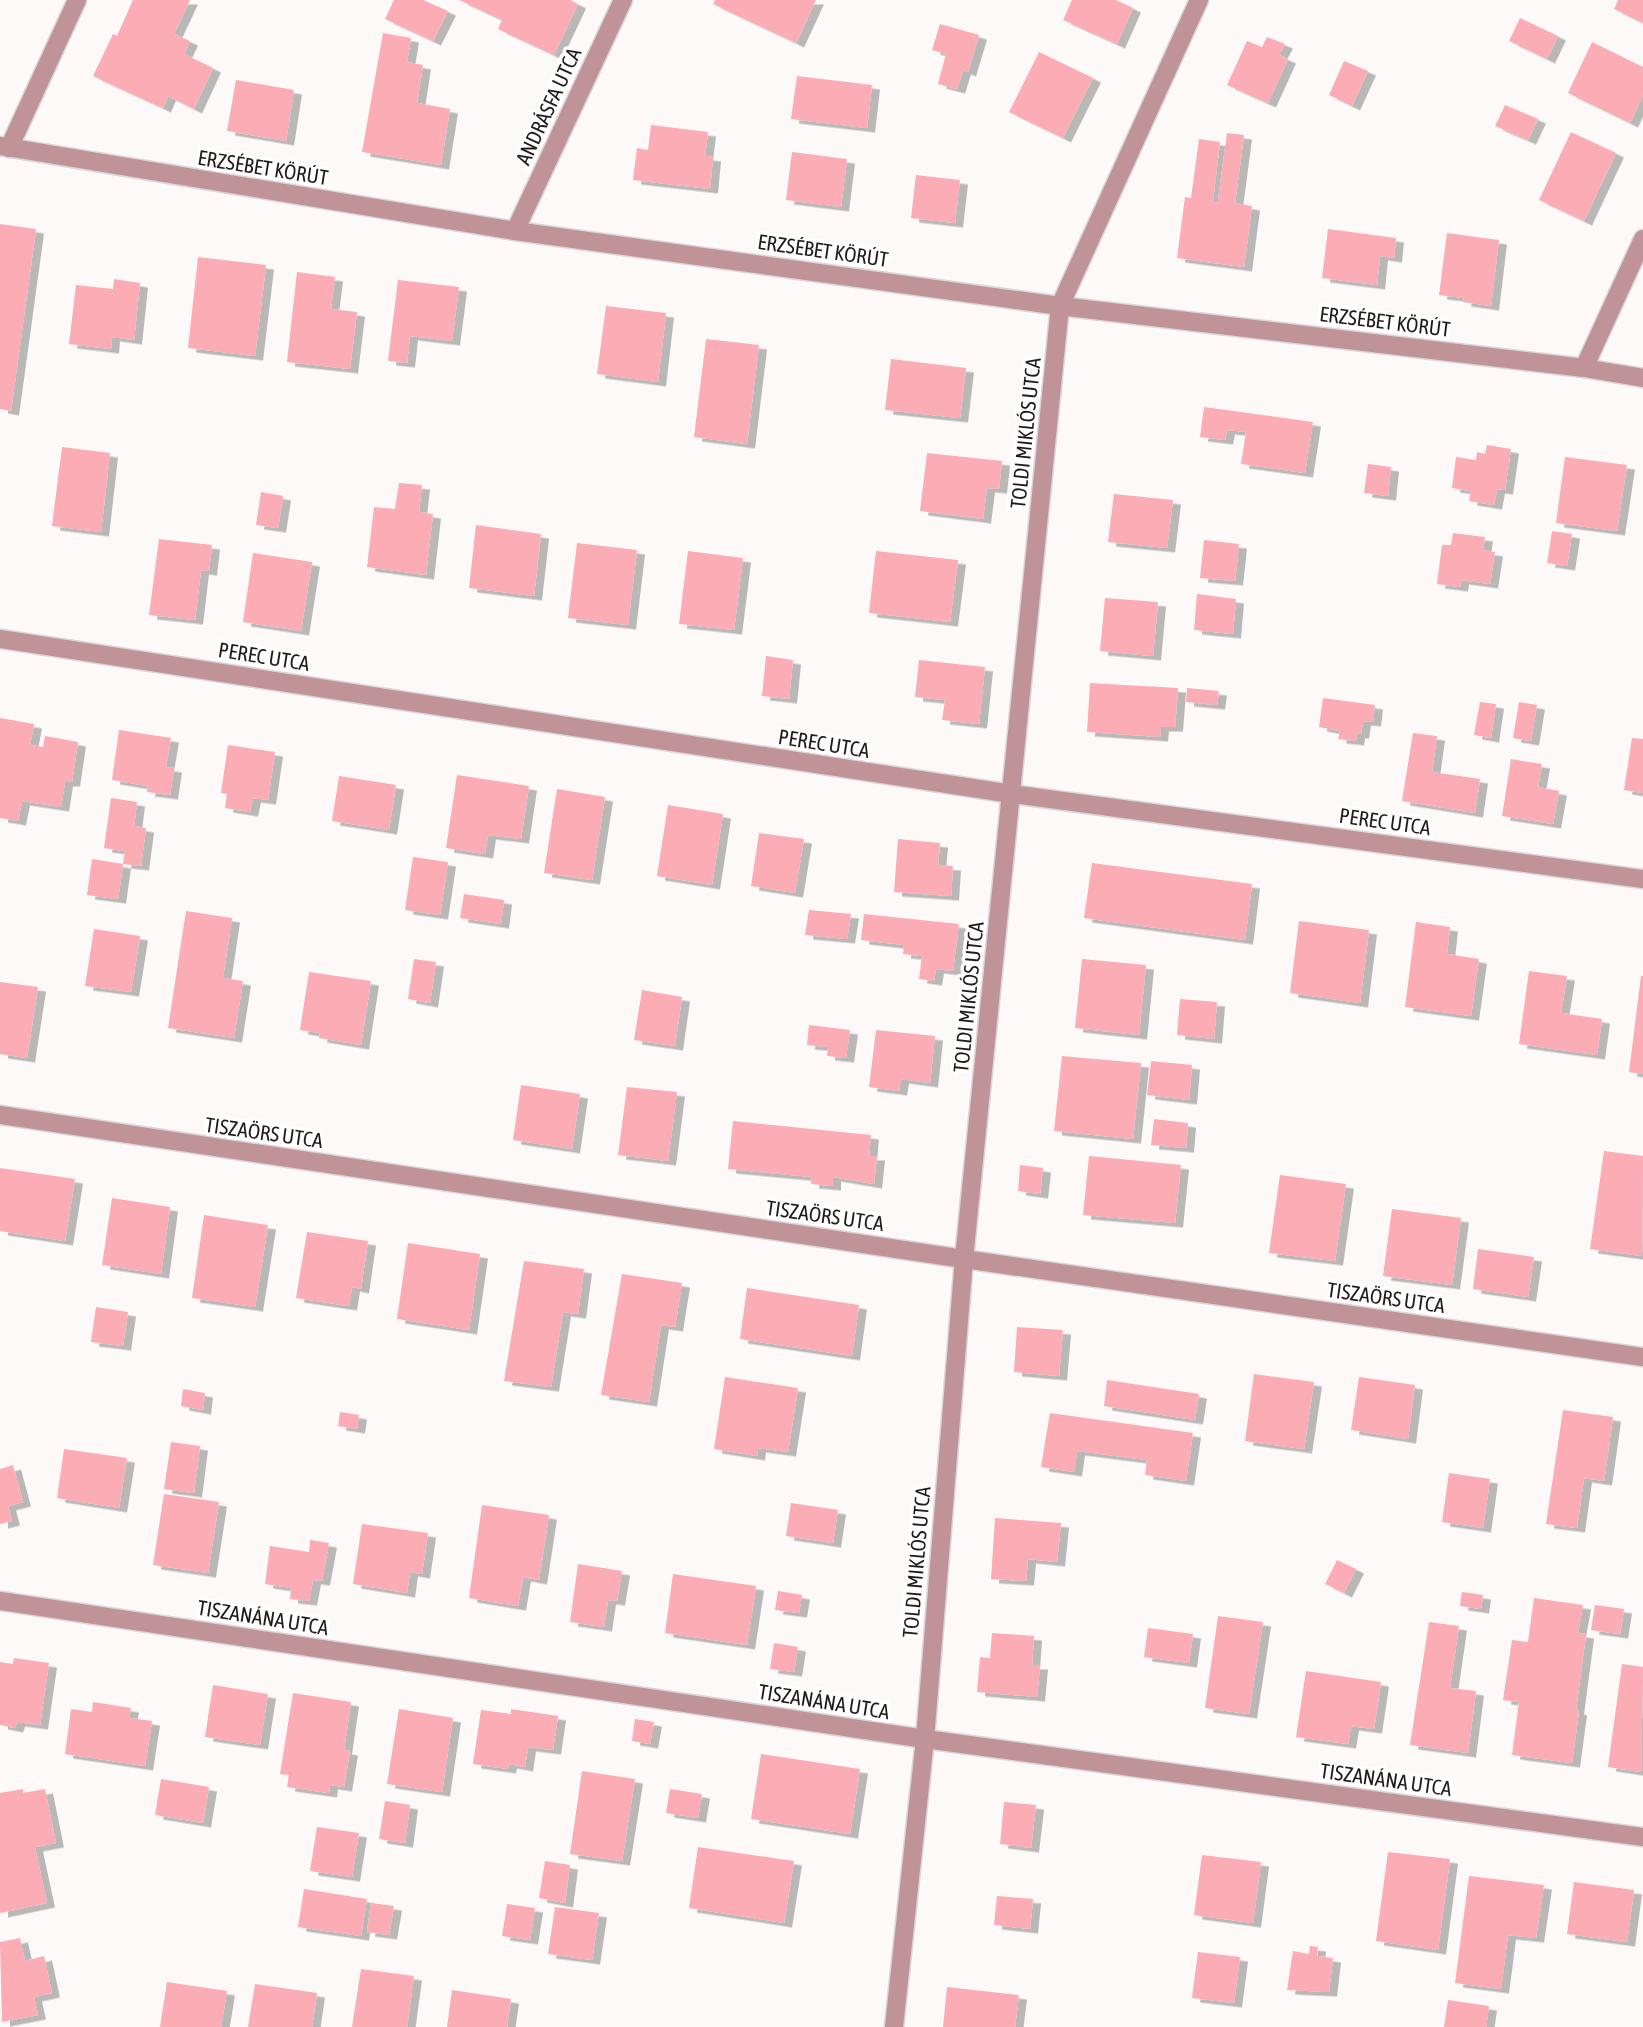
<svg xmlns="http://www.w3.org/2000/svg" width="1643" height="2027" font-family="'Asap Condensed',sans-serif">
<style>
.building{fill:#fbacb5;filter:url(#shadow)}
.lines{fill:none;stroke-linecap:round;stroke-linejoin:round}
.street-casing{stroke:#dbd5d5;stroke-width:21}
.street{stroke:#bf9397;stroke-width:18}
.labels{text-anchor:middle;dominant-baseline:central;stroke-width:7;stroke-linejoin:round;paint-order:stroke}
.street-label{font-size:21px;fill:#231b1b;stroke:#fff}
</style>
<defs>
<filter id="shadow"><feDropShadow dx="8" dy="4.5" stdDeviation="0" flood-color="#0004"/></filter>
</defs>
<rect width="100%" height="100%" fill="#fef9f9"/>
<g class="building">
<path d="M 133,0 L 190,0 L 174,34 L 190,41 L 184,54 L 213,68 L 194,109 L 168,96 L 163,108 L 93,76 L 113,34 L 117,36 Z"/>
<path d="M 394,0 L 423,0 L 448,11 L 433,41 L 385,19 Z"/>
<path d="M 459,0 L 570,0 L 578,4 L 554,55 L 498,29 L 502,20 Z"/>
<path d="M 715,0 L 816,0 L 796,43 L 713,4 Z"/>
<path d="M 1072,0 L 1116,0 L 1133,8 L 1117,44 L 1063,20 Z"/>
<path d="M 1618,0 L 1643,0 L 1643,23 L 1614,9 Z"/>
<path d="M 1520,18 L 1558,36 L 1547,59 L 1509,41 Z"/>
<path d="M 940,24 L 979,35 L 968,72 L 963,70 L 957,89 L 938,84 L 946,54 L 932,50 Z"/>
<path d="M 383,33 L 411,38 L 407,62 L 423,65 L 417,103 L 450,109 L 441,165 L 362,152 Z"/>
<path d="M 1267,37 L 1285,44 L 1279,55 L 1288,59 L 1268,103 L 1227,85 L 1247,41 L 1262,47 Z"/>
<path d="M 1592,42 L 1643,67 L 1643,95 L 1630,123 L 1568,93 Z"/>
<path d="M 1039,52 L 1093,78 L 1063,138 L 1009,112 Z"/>
<path d="M 1344,61 L 1368,71 L 1352,106 L 1329,95 Z"/>
<path d="M 797,76 L 872,85 L 867,128 L 791,119 Z"/>
<path d="M 236,80 L 294,90 L 286,141 L 227,131 Z"/>
<path d="M 1505,105 L 1538,119 L 1528,140 L 1495,126 Z"/>
<path d="M 651,125 L 708,132 L 705,156 L 713,157 L 710,189 L 633,180 L 637,148 L 648,150 Z"/>
<path d="M 1571,132 L 1616,153 L 1584,221 L 1539,200 Z"/>
<path d="M 1227,133 L 1244,135 L 1235,203 L 1252,206 L 1244,267 L 1177,258 L 1185,197 L 1191,198 L 1199,139 L 1220,142 L 1213,201 L 1218,201 Z"/>
<path d="M 792,152 L 847,159 L 841,207 L 786,200 Z"/>
<path d="M 916,175 L 960,180 L 955,223 L 911,218 Z"/>
<path d="M 0,224 L 36,229 L 11,411 L 0,409 Z"/>
<path d="M 1328,229 L 1396,238 L 1394,258 L 1380,256 L 1377,285 L 1322,278 Z"/>
<path d="M 1447,233 L 1499,240 L 1491,306 L 1463,302 L 1464,298 L 1439,295 Z"/>
<path d="M 198,257 L 266,265 L 255,356 L 188,348 Z"/>
<path d="M 297,272 L 335,277 L 331,309 L 357,312 L 350,369 L 287,362 Z"/>
<path d="M 114,279 L 140,283 L 134,340 L 112,337 L 111,349 L 69,344 L 76,285 L 113,289 Z"/>
<path d="M 398,280 L 459,287 L 452,341 L 410,336 L 407,363 L 388,361 Z"/>
<path d="M 606,306 L 666,313 L 658,382 L 597,374 Z"/>
<path d="M 706,339 L 759,345 L 747,444 L 694,437 Z"/>
<path d="M 891,359 L 966,368 L 960,418 L 885,410 Z"/>
<path d="M 1204,407 L 1313,422 L 1305,473 L 1241,464 L 1246,432 L 1227,430 L 1225,440 L 1200,437 Z"/>
<path d="M 1487,445 L 1511,449 L 1505,490 L 1497,489 L 1494,505 L 1469,501 L 1471,491 L 1452,488 L 1456,457 L 1476,460 L 1477,452 L 1485,454 Z"/>
<path d="M 62,447 L 110,453 L 101,532 L 52,526 Z"/>
<path d="M 927,453 L 1002,461 L 999,489 L 987,488 L 983,519 L 920,511 Z"/>
<path d="M 1565,457 L 1627,465 L 1617,531 L 1556,523 Z"/>
<path d="M 1368,464 L 1391,467 L 1388,496 L 1364,493 Z"/>
<path d="M 399,483 L 422,485 L 419,512 L 433,514 L 426,575 L 367,567 L 374,507 L 395,509 Z"/>
<path d="M 261,492 L 283,496 L 278,528 L 256,525 Z"/>
<path d="M 1114,494 L 1173,500 L 1167,548 L 1108,542 Z"/>
<path d="M 476,525 L 541,534 L 534,596 L 469,588 Z"/>
<path d="M 1552,531 L 1572,534 L 1567,566 L 1547,563 Z"/>
<path d="M 1453,533 L 1485,537 L 1483,550 L 1495,552 L 1490,584 L 1461,580 L 1460,587 L 1437,584 L 1442,545 L 1451,545 Z"/>
<path d="M 159,539 L 212,545 L 209,571 L 201,570 L 195,620 L 149,615 Z"/>
<path d="M 1204,540 L 1239,544 L 1235,581 L 1200,578 Z"/>
<path d="M 577,543 L 637,550 L 628,625 L 568,618 Z"/>
<path d="M 688,551 L 743,558 L 734,630 L 679,624 Z"/>
<path d="M 876,551 L 958,560 L 950,622 L 869,613 Z"/>
<path d="M 253,553 L 312,562 L 301,631 L 243,622 Z"/>
<path d="M 1197,594 L 1236,599 L 1233,634 L 1194,630 Z"/>
<path d="M 1105,598 L 1158,602 L 1153,656 L 1100,651 Z"/>
<path d="M 766,656 L 793,660 L 789,699 L 762,696 Z"/>
<path d="M 919,660 L 985,667 L 979,724 L 942,720 L 945,700 L 915,697 Z"/>
<path d="M 1090,683 L 1178,688 L 1175,727 L 1161,727 L 1160,737 L 1087,732 Z"/>
<path d="M 1187,688 L 1219,691 L 1217,705 L 1186,702 Z"/>
<path d="M 1323,698 L 1375,705 L 1373,722 L 1363,721 L 1361,734 L 1357,734 L 1356,741 L 1338,739 L 1340,731 L 1319,727 Z"/>
<path d="M 1480,702 L 1496,704 L 1491,738 L 1474,735 Z"/>
<path d="M 1519,702 L 1537,705 L 1531,741 L 1513,738 Z"/>
<path d="M 0,718 L 34,724 L 30,745 L 43,747 L 45,736 L 78,742 L 72,782 L 65,782 L 61,807 L 22,801 L 18,821 L 0,818 Z"/>
<path d="M 119,730 L 171,738 L 166,767 L 174,768 L 170,795 L 147,792 L 148,786 L 112,780 Z"/>
<path d="M 1413,733 L 1437,736 L 1432,772 L 1480,779 L 1475,813 L 1402,801 Z"/>
<path d="M 1632,738 L 1643,739 L 1643,793 L 1624,790 Z"/>
<path d="M 228,745 L 275,752 L 268,800 L 253,798 L 250,812 L 225,808 L 227,794 L 221,793 Z"/>
<path d="M 1511,759 L 1542,764 L 1538,787 L 1559,791 L 1553,824 L 1502,816 Z"/>
<path d="M 457,775 L 529,786 L 521,839 L 488,835 L 485,854 L 446,848 Z"/>
<path d="M 339,776 L 396,785 L 389,830 L 332,821 Z"/>
<path d="M 557,789 L 605,797 L 592,880 L 544,873 Z"/>
<path d="M 111,798 L 137,802 L 134,826 L 146,828 L 141,866 L 123,864 L 125,851 L 104,848 Z"/>
<path d="M 668,805 L 723,814 L 712,885 L 657,876 Z"/>
<path d="M 759,833 L 804,839 L 795,893 L 751,886 Z"/>
<path d="M 898,839 L 940,843 L 938,865 L 953,866 L 951,896 L 894,892 Z"/>
<path d="M 413,857 L 448,862 L 440,915 L 405,910 Z"/>
<path d="M 92,859 L 123,864 L 118,899 L 87,895 Z"/>
<path d="M 1092,863 L 1252,884 L 1245,940 L 1084,918 Z"/>
<path d="M 464,894 L 504,900 L 501,924 L 460,918 Z"/>
<path d="M 809,910 L 851,914 L 847,939 L 805,935 Z"/>
<path d="M 186,911 L 232,918 L 223,978 L 243,981 L 234,1038 L 168,1028 Z"/>
<path d="M 864,914 L 959,924 L 953,971 L 936,969 L 934,981 L 919,979 L 922,956 L 903,954 L 904,945 L 861,940 Z"/>
<path d="M 1299,921 L 1369,930 L 1360,1003 L 1290,993 Z"/>
<path d="M 1416,922 L 1450,927 L 1447,954 L 1479,959 L 1471,1016 L 1405,1007 Z"/>
<path d="M 94,929 L 140,936 L 131,992 L 85,986 Z"/>
<path d="M 414,959 L 436,962 L 430,1003 L 408,999 Z"/>
<path d="M 1082,959 L 1146,965 L 1139,1035 L 1075,1028 Z"/>
<path d="M 1529,971 L 1567,976 L 1561,1013 L 1602,1019 L 1597,1055 L 1519,1044 Z"/>
<path d="M 309,972 L 371,981 L 361,1045 L 319,1038 L 320,1033 L 300,1030 Z"/>
<path d="M 1641,976 L 1643,976 L 1643,1074 L 1629,1072 Z"/>
<path d="M 0,982 L 38,987 L 27,1058 L 0,1054 Z"/>
<path d="M 642,990 L 682,997 L 675,1046 L 634,1040 Z"/>
<path d="M 1180,999 L 1217,1002 L 1214,1039 L 1177,1035 Z"/>
<path d="M 809,1025 L 850,1030 L 846,1058 L 827,1056 L 828,1047 L 807,1045 Z"/>
<path d="M 876,1030 L 935,1036 L 930,1083 L 901,1079 L 899,1091 L 869,1087 Z"/>
<path d="M 1062,1056 L 1141,1063 L 1133,1139 L 1054,1131 Z"/>
<path d="M 1151,1061 L 1192,1065 L 1189,1100 L 1147,1095 Z"/>
<path d="M 521,1085 L 580,1094 L 572,1149 L 513,1140 Z"/>
<path d="M 627,1087 L 677,1092 L 668,1161 L 618,1155 Z"/>
<path d="M 1154,1119 L 1188,1123 L 1186,1148 L 1151,1145 Z"/>
<path d="M 733,1121 L 871,1135 L 869,1156 L 877,1156 L 874,1184 L 833,1177 L 833,1186 L 811,1184 L 812,1177 L 728,1169 Z"/>
<path d="M 1604,1151 L 1643,1156 L 1642,1256 L 1590,1249 Z"/>
<path d="M 1089,1156 L 1181,1165 L 1175,1223 L 1083,1215 Z"/>
<path d="M 1020,1165 L 1043,1168 L 1040,1194 L 1018,1191 Z"/>
<path d="M 0,1168 L 75,1179 L 65,1241 L 0,1231 Z"/>
<path d="M 1280,1175 L 1346,1184 L 1335,1261 L 1269,1253 Z"/>
<path d="M 112,1198 L 170,1207 L 161,1274 L 102,1265 Z"/>
<path d="M 1392,1209 L 1461,1218 L 1452,1285 L 1383,1276 Z"/>
<path d="M 204,1215 L 268,1225 L 255,1307 L 192,1298 Z"/>
<path d="M 307,1232 L 368,1241 L 361,1289 L 352,1287 L 349,1306 L 296,1298 Z"/>
<path d="M 408,1243 L 480,1254 L 469,1330 L 397,1319 Z"/>
<path d="M 1478,1249 L 1534,1257 L 1528,1297 L 1473,1289 Z"/>
<path d="M 524,1261 L 584,1269 L 578,1314 L 563,1312 L 551,1387 L 504,1381 Z"/>
<path d="M 622,1274 L 682,1283 L 675,1327 L 661,1325 L 649,1402 L 601,1395 Z"/>
<path d="M 747,1288 L 859,1305 L 852,1356 L 740,1339 Z"/>
<path d="M 96,1307 L 128,1312 L 123,1346 L 91,1342 Z"/>
<path d="M 1017,1327 L 1063,1330 L 1059,1376 L 1014,1372 Z"/>
<path d="M 1254,1374 L 1314,1382 L 1304,1449 L 1245,1441 Z"/>
<path d="M 725,1377 L 798,1388 L 788,1452 L 758,1448 L 757,1456 L 714,1449 Z"/>
<path d="M 1359,1377 L 1415,1385 L 1408,1439 L 1351,1430 Z"/>
<path d="M 1107,1380 L 1199,1394 L 1195,1420 L 1104,1406 Z"/>
<path d="M 183,1389 L 205,1393 L 203,1410 L 181,1406 Z"/>
<path d="M 1563,1410 L 1613,1417 L 1604,1481 L 1584,1478 L 1577,1528 L 1546,1524 Z"/>
<path d="M 340,1412 L 359,1415 L 357,1429 L 338,1426 Z"/>
<path d="M 1050,1413 L 1193,1433 L 1186,1481 L 1145,1475 L 1147,1460 L 1077,1451 L 1074,1472 L 1041,1467 Z"/>
<path d="M 171,1442 L 200,1446 L 194,1493 L 164,1489 Z"/>
<path d="M 64,1449 L 127,1458 L 119,1508 L 57,1498 Z"/>
<path d="M 13,1465 L 23,1502 L 8,1506 L 12,1521 L 0,1524 L 0,1469 Z"/>
<path d="M 1449,1473 L 1490,1479 L 1483,1528 L 1442,1522 Z"/>
<path d="M 164,1494 L 219,1502 L 208,1573 L 153,1565 Z"/>
<path d="M 791,1503 L 838,1510 L 833,1543 L 786,1536 Z"/>
<path d="M 482,1505 L 549,1515 L 539,1580 L 523,1577 L 518,1606 L 469,1598 Z"/>
<path d="M 995,1518 L 1061,1523 L 1057,1562 L 1028,1559 L 1026,1581 L 991,1579 Z"/>
<path d="M 362,1524 L 428,1533 L 422,1574 L 410,1572 L 407,1593 L 353,1584 Z"/>
<path d="M 310,1540 L 329,1543 L 322,1581 L 313,1580 L 309,1601 L 290,1599 L 291,1588 L 265,1584 L 270,1546 L 309,1552 Z"/>
<path d="M 1337,1560 L 1356,1569 L 1344,1593 L 1325,1584 Z"/>
<path d="M 578,1564 L 622,1571 L 617,1601 L 608,1600 L 604,1627 L 570,1622 Z"/>
<path d="M 673,1574 L 756,1586 L 747,1645 L 665,1633 Z"/>
<path d="M 778,1591 L 802,1595 L 799,1613 L 775,1610 Z"/>
<path d="M 1462,1592 L 1483,1595 L 1481,1609 L 1460,1606 Z"/>
<path d="M 1534,1598 L 1583,1605 L 1578,1633 L 1586,1634 L 1576,1710 L 1579,1711 L 1572,1763 L 1512,1755 L 1519,1702 L 1503,1700 L 1512,1640 L 1528,1642 Z"/>
<path d="M 1595,1605 L 1624,1609 L 1620,1634 L 1591,1630 Z"/>
<path d="M 1218,1616 L 1263,1622 L 1249,1714 L 1205,1708 Z"/>
<path d="M 1429,1622 L 1459,1626 L 1450,1688 L 1476,1691 L 1468,1753 L 1410,1745 Z"/>
<path d="M 1148,1628 L 1193,1634 L 1189,1663 L 1144,1657 Z"/>
<path d="M 992,1633 L 1034,1636 L 1032,1665 L 1040,1665 L 1037,1697 L 977,1692 L 980,1657 L 990,1658 Z"/>
<path d="M 774,1643 L 798,1647 L 794,1672 L 770,1669 Z"/>
<path d="M 14,1658 L 49,1663 L 40,1725 L 17,1722 L 15,1728 L 0,1725 L 0,1662 L 13,1664 Z"/>
<path d="M 1622,1664 L 1643,1667 L 1641,1772 L 1608,1767 Z"/>
<path d="M 1306,1671 L 1381,1682 L 1374,1729 L 1351,1726 L 1348,1744 L 1296,1737 Z"/>
<path d="M 213,1685 L 268,1694 L 260,1745 L 205,1737 Z"/>
<path d="M 293,1693 L 351,1702 L 344,1750 L 350,1751 L 344,1787 L 330,1785 L 329,1793 L 287,1787 L 289,1775 L 280,1774 Z"/>
<path d="M 93,1702 L 131,1708 L 129,1718 L 152,1721 L 145,1766 L 65,1754 L 71,1709 L 92,1712 Z"/>
<path d="M 399,1709 L 453,1718 L 442,1792 L 387,1784 Z"/>
<path d="M 511,1709 L 558,1716 L 553,1750 L 528,1747 L 525,1767 L 509,1764 L 508,1769 L 473,1764 L 481,1710 L 511,1714 Z"/>
<path d="M 635,1719 L 654,1722 L 650,1744 L 632,1741 Z"/>
<path d="M 761,1754 L 860,1769 L 850,1834 L 751,1819 Z"/>
<path d="M 582,1771 L 635,1779 L 622,1861 L 570,1854 Z"/>
<path d="M 161,1779 L 209,1787 L 203,1823 L 155,1815 Z"/>
<path d="M 23,1789 L 23,1793 L 45,1789 L 56,1843 L 35,1847 L 47,1903 L 0,1913 L 0,1793 Z"/>
<path d="M 670,1789 L 702,1794 L 698,1818 L 666,1813 Z"/>
<path d="M 385,1801 L 410,1805 L 405,1843 L 379,1839 Z"/>
<path d="M 1004,1802 L 1036,1805 L 1031,1848 L 1000,1844 Z"/>
<path d="M 317,1827 L 359,1833 L 352,1877 L 310,1871 Z"/>
<path d="M 698,1847 L 794,1861 L 784,1923 L 689,1908 Z"/>
<path d="M 1388,1852 L 1450,1859 L 1438,1950 L 1376,1941 Z"/>
<path d="M 1202,1855 L 1261,1862 L 1253,1923 L 1194,1915 Z"/>
<path d="M 545,1861 L 570,1865 L 565,1903 L 539,1898 Z"/>
<path d="M 1469,1876 L 1544,1885 L 1536,1938 L 1508,1935 L 1501,1989 L 1455,1983 Z"/>
<path d="M 1574,1882 L 1634,1890 L 1627,1942 L 1567,1934 Z"/>
<path d="M 304,1889 L 367,1899 L 361,1936 L 298,1927 Z"/>
<path d="M 997,1896 L 1033,1899 L 1030,1929 L 994,1925 Z"/>
<path d="M 371,1903 L 394,1906 L 389,1935 L 367,1932 Z"/>
<path d="M 507,1904 L 535,1908 L 530,1940 L 502,1936 Z"/>
<path d="M 555,1907 L 599,1913 L 592,1960 L 548,1954 Z"/>
<path d="M 20,1938 L 25,1961 L 44,1956 L 52,1993 L 34,1997 L 38,2015 L 2,2022 L 0,1942 Z"/>
<path d="M 1310,1946 L 1318,1947 L 1317,1956 L 1333,1958 L 1329,1992 L 1287,1990 L 1293,1951 L 1309,1954 Z"/>
<path d="M 1198,1952 L 1240,1957 L 1234,2003 L 1192,1998 Z"/>
<path d="M 361,1969 L 414,1976 L 407,2027 L 352,2027 Z"/>
<path d="M 167,1982 L 227,1991 L 221,2027 L 160,2027 Z"/>
<path d="M 255,1984 L 317,1993 L 312,2027 L 248,2027 Z"/>
<path d="M 947,1987 L 1019,1995 L 1015,2027 L 943,2027 Z"/>
<path d="M 452,1990 L 511,1999 L 507,2027 L 447,2027 Z"/>
<path d="M 1448,2000 L 1489,2006 L 1486,2027 L 1444,2027 Z"/>
</g>
<g class="lines">
<defs>
<g id="street">
<path d="M 0,146 L 515,231 L 1060,306 L 1584,368 L 1643,378"/>
<path d="M 9,148 L 77,0"/>
<path d="M 515,231 L 623,0"/>
<path d="M 1584,368 L 1643,239"/>
<path d="M 0,639 L 1012,794 L 1643,879"/>
<path d="M 0,1115 L 964,1259 L 1643,1357"/>
<path d="M 0,1601 L 925,1739 L 1643,1837"/>
<path d="M 894,2027 L 925,1739 L 964,1259 L 1060,306 L 1199,0"/>
</g>
</defs>
<use href="#street" class="street-casing"/>
<use href="#street" class="street"/>
</g>
<g class="labels">
<g class="street-label">
<text transform="translate(548 106) rotate(-65)">ANDRÁSFA UTCA</text>
<text transform="translate(263 167) rotate(9)">ERZSÉBET KÖRÚT</text>
<text transform="translate(823 250) rotate(8)">ERZSÉBET KÖRÚT</text>
<text transform="translate(1385 321) rotate(7)">ERZSÉBET KÖRÚT</text>
<text transform="translate(1025 433) rotate(-84)">TOLDI MIKLÓS UTCA</text>
<text transform="translate(264 656) rotate(9)">PEREC UTCA</text>
<text transform="translate(824 743) rotate(9)">PEREC UTCA</text>
<text transform="translate(1385 821) rotate(8)">PEREC UTCA</text>
<text transform="translate(968 997) rotate(-84)">TOLDI MIKLÓS UTCA</text>
<text transform="translate(264 1132) rotate(8)">TISZAÖRS UTCA</text>
<text transform="translate(825 1215) rotate(8)">TISZAÖRS UTCA</text>
<text transform="translate(1386 1297) rotate(8)">TISZAÖRS UTCA</text>
<text transform="translate(916 1562) rotate(-85)">TOLDI MIKLÓS UTCA</text>
<text transform="translate(263 1617) rotate(9)">TISZANÁNA UTCA</text>
<text transform="translate(824 1701) rotate(9)">TISZANÁNA UTCA</text>
<text transform="translate(1386 1779) rotate(8)">TISZANÁNA UTCA</text>
</g>
</g>
</svg>
